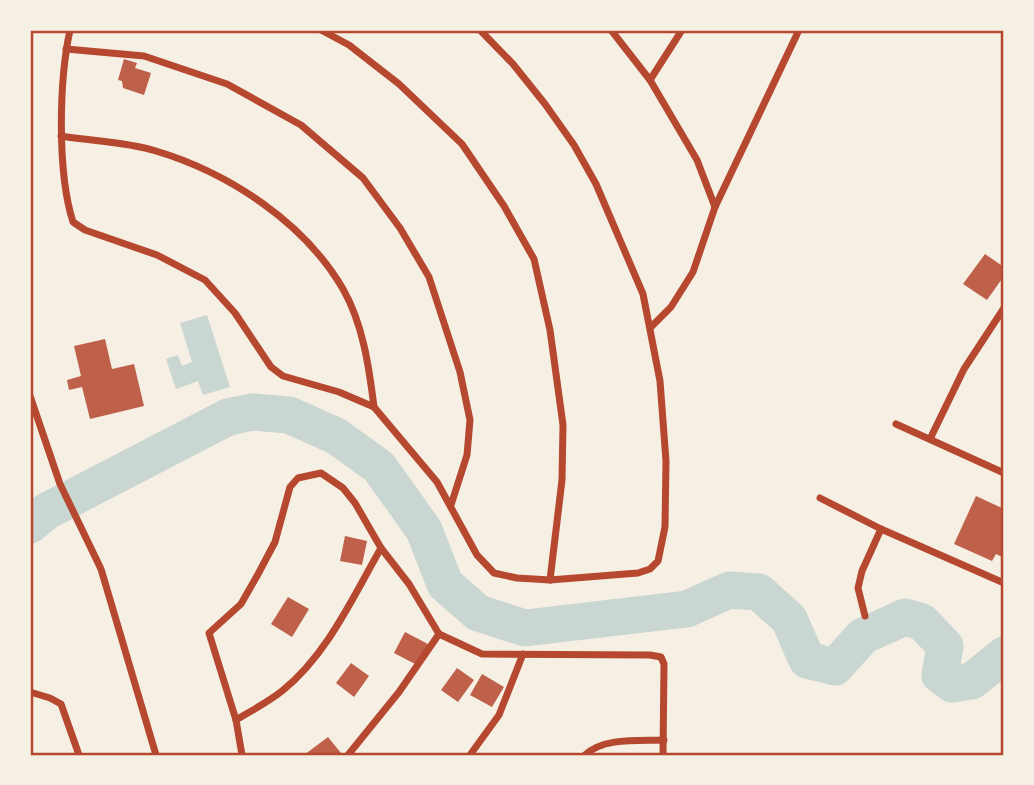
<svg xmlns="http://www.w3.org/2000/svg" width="1034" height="785" font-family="Raleway,sans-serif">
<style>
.water{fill:#c9d6d2}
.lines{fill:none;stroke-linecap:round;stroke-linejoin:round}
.river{stroke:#c9d6d2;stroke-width:37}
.building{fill:#bf614a}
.minor{stroke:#b5482f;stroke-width:7}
.neatline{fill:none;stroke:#b5482f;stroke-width:2.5}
</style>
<rect width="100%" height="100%" fill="#f6efe4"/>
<path class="water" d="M 207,315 L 230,387 L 203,395 L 198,381 L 176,389 L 166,359 L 178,355 L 182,366 L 192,362 L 180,323 Z"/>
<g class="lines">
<path class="river" d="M 30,525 L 47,511 L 228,417 L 253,412 L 289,415 L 336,436 L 379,467 L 424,530 L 445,584 L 478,613 L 525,628 L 687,609 L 729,590 L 759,592 L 789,619 L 807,660 L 835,667 L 863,636 L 905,617 L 922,622 L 945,646 L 940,675 L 952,684 L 972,681 L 1004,655"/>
</g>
<g class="building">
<path d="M 124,59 L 137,63 L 135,68 L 151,73 L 144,95 L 123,88 L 122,81 L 118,80 Z"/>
<path d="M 985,254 L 1004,267 L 1004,276 L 987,300 L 963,284 Z"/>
<path d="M 105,339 L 112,369 L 134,364 L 144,406 L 90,419 L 82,387 L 69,390 L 67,380 L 81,376 L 74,346 Z"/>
<path d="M 976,496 L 1004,509 L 1004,558 L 996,554 L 992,561 L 954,544 Z"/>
<path d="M 345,536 L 367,541 L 362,565 L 340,561 Z"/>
<path d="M 288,597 L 309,609 L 292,637 L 271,624 Z"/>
<path d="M 405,632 L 428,644 L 417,665 L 394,653 Z"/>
<path d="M 351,663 L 369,676 L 354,697 L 336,683 Z"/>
<path d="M 457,668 L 474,680 L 458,702 L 441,690 Z"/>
<path d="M 482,674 L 504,687 L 492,707 L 470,695 Z"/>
<path d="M 328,737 L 341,753 L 338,755 L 304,755 Z"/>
</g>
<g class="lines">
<g class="minor">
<path d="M 70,30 C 59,81 57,172 73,222 L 85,230 L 157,255 L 205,280 L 235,313 L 271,367 L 283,376 L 339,392 L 374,407 L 437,482 L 477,555 L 494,573 L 517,578 L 550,580 L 638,573 L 650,569 L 658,561 L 665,527 L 666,461 L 660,381 L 643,294 L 596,184 L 574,145 L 545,104 L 513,64 L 480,30"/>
<path d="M 321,30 L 349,45 L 399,84 L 462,144 L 504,206 L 534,259 L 550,330 L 563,425 L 562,480 L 550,580"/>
<path d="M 611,30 L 650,80 L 697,160 L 715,207"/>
<path d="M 66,49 L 144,56 L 227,84 L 301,125 L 363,178 L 400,228 L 429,277 L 460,372 L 470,420 L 467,455 L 451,505"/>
<path d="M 650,80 L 682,30"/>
<path d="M 61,136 C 91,141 128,142 156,151 C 229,173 304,222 343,289 C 363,324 369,367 374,407"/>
<path d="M 651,327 L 671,307 L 693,272 L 715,207 L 799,30"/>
<path d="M 30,396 L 60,484 L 101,569 L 156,755"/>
<path d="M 896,424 L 1004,473"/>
<path d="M 930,439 L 964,369 L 1004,308"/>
<path d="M 820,498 L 881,529 L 1004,583"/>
<path d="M 865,616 L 858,588 L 862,571 L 881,529"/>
<path d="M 30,692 L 50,698 L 61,704 L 79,755"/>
<path d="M 236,720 C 251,711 268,702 282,691 C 327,655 353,597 381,548"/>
<path d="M 242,755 L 236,720 L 209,633 L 241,604 L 257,576 L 275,542 L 290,487 L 298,478 L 321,473 L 343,488 L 355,503 L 381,548 L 409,584 L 439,634 L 482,654 L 650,655 L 661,657 L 664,664 L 663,755"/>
<path d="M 348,755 L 399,692 L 439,634"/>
<path d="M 470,755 L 499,715 L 523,654"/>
<path d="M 585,755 C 604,737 639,741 664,740"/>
</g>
</g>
<rect width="1034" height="785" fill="none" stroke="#f6efe4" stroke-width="63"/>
<rect x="32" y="32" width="970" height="722" class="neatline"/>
</svg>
